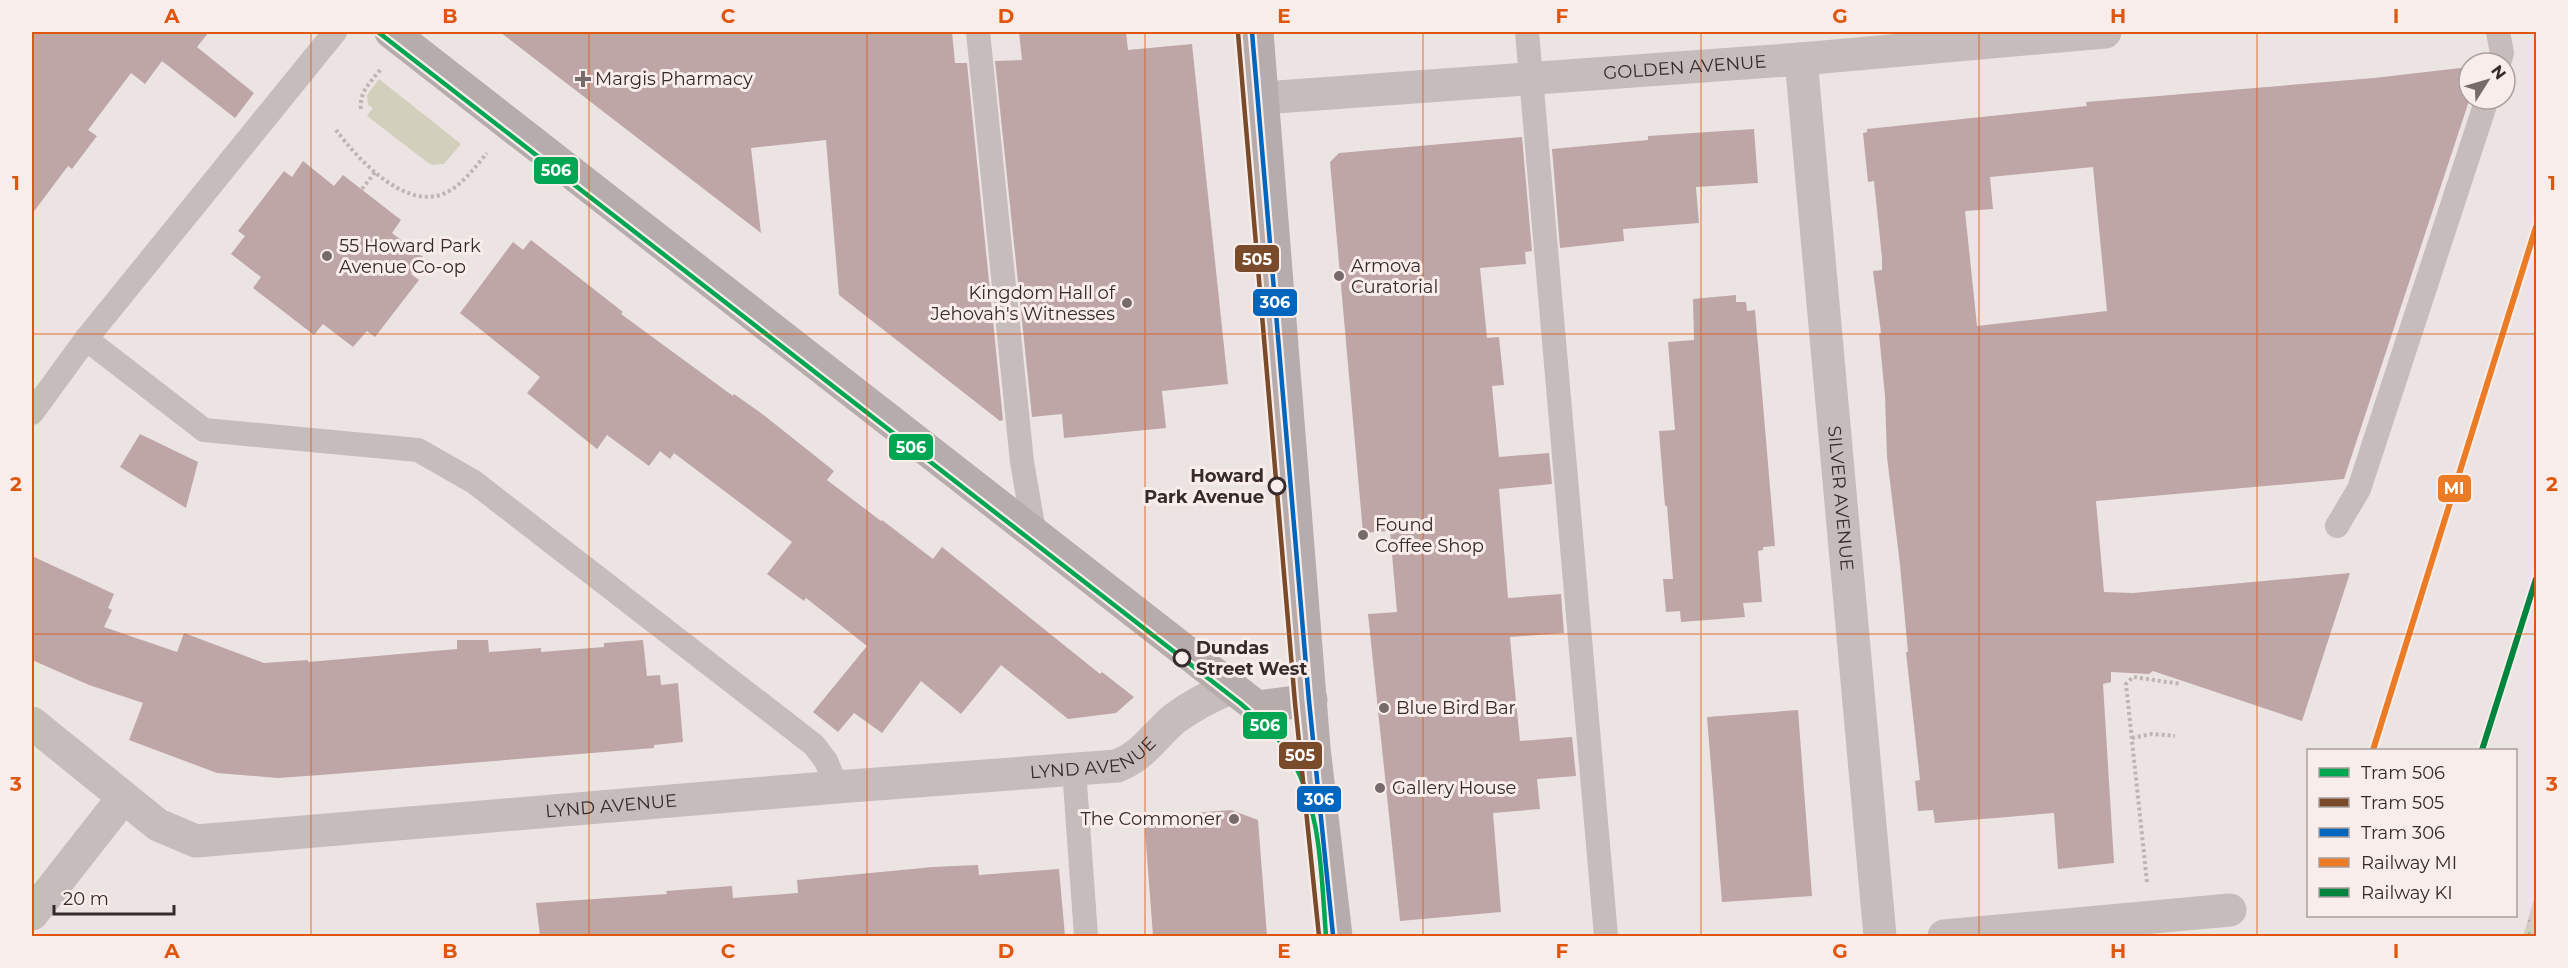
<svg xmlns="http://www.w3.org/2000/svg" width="2568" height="968" font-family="Montserrat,sans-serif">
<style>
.grass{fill:#d3cfbd}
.park{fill:url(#park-dots)}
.building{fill:#bea6a7;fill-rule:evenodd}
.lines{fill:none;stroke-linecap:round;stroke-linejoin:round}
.path{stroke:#beb4b3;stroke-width:4;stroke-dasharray:3 3;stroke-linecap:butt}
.lane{stroke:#c5bcbb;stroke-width:24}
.street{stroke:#c5bcbb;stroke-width:33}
.secondary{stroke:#b6acac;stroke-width:33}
.rail-1-casing{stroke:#f8edea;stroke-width:10}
.rail-2-casing{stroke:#f8edea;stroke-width:10}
.rail-1{stroke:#eb7b25;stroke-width:6}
.rail-2{stroke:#00853f;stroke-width:6}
.tram-1-casing{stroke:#f8edea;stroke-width:9}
.tram-2-casing{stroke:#f8edea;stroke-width:9}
.tram-3-casing{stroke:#f8edea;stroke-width:9}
.tram-1{stroke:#00a651;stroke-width:4.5}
.tram-2{stroke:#7a4b2a;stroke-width:4.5}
.tram-3{stroke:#0065bd;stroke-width:4.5}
.grid{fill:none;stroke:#df570e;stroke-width:1.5;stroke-opacity:0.55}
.poi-dot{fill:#766b6a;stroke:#f8edea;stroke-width:2}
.stop-dot{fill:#f8edea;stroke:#362a2a;stroke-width:3}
.labels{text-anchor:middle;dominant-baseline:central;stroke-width:6;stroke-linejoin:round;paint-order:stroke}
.street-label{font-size:18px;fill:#362a2a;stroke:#f8edea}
.poi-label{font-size:18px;fill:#362a2a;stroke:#f8edea;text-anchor:start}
.stop-label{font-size:18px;font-weight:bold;fill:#362a2a;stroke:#f8edea;text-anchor:end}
.line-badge{stroke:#f8edea;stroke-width:2}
.badge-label{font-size:16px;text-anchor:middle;font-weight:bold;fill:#fff}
.neatline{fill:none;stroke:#df570e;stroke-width:2}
.grid-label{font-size:20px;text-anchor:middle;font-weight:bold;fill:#df570e}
</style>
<defs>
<pattern id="park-dots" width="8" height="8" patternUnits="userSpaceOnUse" patternTransform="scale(1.5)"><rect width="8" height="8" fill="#d3cfbd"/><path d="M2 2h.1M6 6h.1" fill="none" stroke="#b6b2a3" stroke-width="1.8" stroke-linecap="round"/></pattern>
</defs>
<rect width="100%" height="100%" fill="#ece4e2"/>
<path class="grass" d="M 379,79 L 461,144 L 444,164 L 432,165 L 427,162 L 367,116 L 373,108 L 368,105 L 367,95 Z"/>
<path class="park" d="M 2536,893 L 2536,936 L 2523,936 Z"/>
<g class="building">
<path d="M 32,32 L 209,32 L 197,47 L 254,93 L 235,118 L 162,61 L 145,84 L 131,73 L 88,130 L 97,136 L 72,169 L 68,166 L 32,214 Z"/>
<path d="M 500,32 L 952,32 L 955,63 L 967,63 L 1003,420 L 1000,421 L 839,295 L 826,140 L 751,148 L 761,233 Z"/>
<path d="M 1019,32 L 1126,32 L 1128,50 L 1192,44 L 1228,384 L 1162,391 L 1166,428 L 1064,438 L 1062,414 L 1032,417 L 995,61 L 1022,60 Z"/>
<path d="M 2469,67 L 2469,101 L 2344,479 L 2096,501 L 2104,592 L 2133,593 L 2350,573 L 2302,721 L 2153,671 L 2149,674 L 2111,672 L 2111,682 L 2103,684 L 2114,863 L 2058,869 L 2054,813 L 1935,823 L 1933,810 L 1918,811 L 1915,781 L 1920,780 L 1906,652 L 1908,652 L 1900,565 L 1887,457 L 1885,396 L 1879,334 L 1881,333 L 1873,271 L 1882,270 L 1882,258 L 1874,181 L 1868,182 L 1863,133 L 1867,132 L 1867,129 L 2087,106 L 2086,102 L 2374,78 ZM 2093,167 L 2107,311 L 1977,326 L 1965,211 L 1993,209 L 1990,177 Z"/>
<path d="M 1754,129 L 1758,183 L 1696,187 L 1699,223 L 1623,229 L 1624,241 L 1560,248 L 1552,149 L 1648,140 L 1648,136 Z"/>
<path d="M 1522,137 L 1532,251 L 1525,252 L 1526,264 L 1480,268 L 1487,338 L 1499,337 L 1504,385 L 1492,386 L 1499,457 L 1549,453 L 1552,484 L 1499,489 L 1508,598 L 1561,594 L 1564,633 L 1510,637 L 1513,671 L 1520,741 L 1572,737 L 1576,776 L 1537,779 L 1540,809 L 1493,813 L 1501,912 L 1400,921 L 1368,614 L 1397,612 L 1390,531 L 1363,533 L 1330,162 L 1339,153 Z"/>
<path d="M 303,161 L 334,186 L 343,175 L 401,220 L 392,233 L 423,257 L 411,274 L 419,280 L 375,337 L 367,331 L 353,347 L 323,324 L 314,335 L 253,288 L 261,277 L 231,254 L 245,236 L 238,231 L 284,171 L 292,177 Z"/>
<path d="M 531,240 L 623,312 L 621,314 L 733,396 L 734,394 L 761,413 L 834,471 L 827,480 L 881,521 L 882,520 L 933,559 L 942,547 L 1100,674 L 1102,672 L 1134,697 L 1116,713 L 1068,719 L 1001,665 L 961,714 L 921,681 L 882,733 L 854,713 L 838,732 L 813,712 L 867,646 L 806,598 L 804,601 L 767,574 L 792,542 L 674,453 L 670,459 L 660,451 L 649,466 L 607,435 L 597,449 L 527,393 L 540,377 L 460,313 L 513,242 L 523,250 Z"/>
<path d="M 1736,295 L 1736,302 L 1746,302 L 1747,311 L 1755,310 L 1775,546 L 1763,547 L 1763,550 L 1758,551 L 1762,602 L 1743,603 L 1745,617 L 1681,622 L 1680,611 L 1666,612 L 1663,579 L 1673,579 L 1667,506 L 1665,506 L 1659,431 L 1675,430 L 1668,342 L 1694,340 L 1693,299 Z"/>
<path d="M 140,434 L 198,462 L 186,508 L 120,467 Z"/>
<path d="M 32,556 L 114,594 L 108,608 L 112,610 L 104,627 L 177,652 L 184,633 L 264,663 L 308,660 L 308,662 L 457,649 L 457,640 L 488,640 L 489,652 L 541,648 L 541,652 L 604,647 L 604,643 L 643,640 L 647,676 L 660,675 L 661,685 L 678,683 L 683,742 L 654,745 L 654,748 L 321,775 L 278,778 L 217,773 L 129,740 L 143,703 L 89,685 L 32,660 Z"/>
<path d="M 1798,710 L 1812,896 L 1722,902 L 1707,717 Z"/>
<path d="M 1231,810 L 1258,820 L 1267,936 L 1153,936 L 1144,817 Z"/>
<path d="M 978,865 L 979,875 L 1059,869 L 1065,936 L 540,936 L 536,903 L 667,894 L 666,891 L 732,886 L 733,898 L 798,893 L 797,880 L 933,867 Z"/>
</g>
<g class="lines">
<g class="path">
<path d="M 361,109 C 359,92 370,83 380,70"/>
<path d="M 336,130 C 358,159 403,209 443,194 C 461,187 475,167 487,153"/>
<path d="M 362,189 L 376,171"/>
<path d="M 2132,738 L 2152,734 L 2175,736"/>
<path d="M 2147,882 L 2126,684 L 2133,677 L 2181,684"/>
</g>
<g class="lane">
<path d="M 978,32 L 1022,462 L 1034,531"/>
<path d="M 1527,32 L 1606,936"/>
<path d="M 2498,32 L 2502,53 L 2499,63"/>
<path d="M 86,339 L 204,430 L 418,450 L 474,482 L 814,745 L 826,761 L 837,787"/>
<path d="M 32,413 L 86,339 L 335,32"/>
<path d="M 2337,526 L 2359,489 L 2487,99"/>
<path d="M 1074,769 L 1086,936"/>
</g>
<g class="street">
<path id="s1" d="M 1801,59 L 1880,936"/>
<path id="s2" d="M 1263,98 L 1801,59 L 2105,32"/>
<path id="s3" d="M 32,723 L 158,825 L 196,841 L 837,787 L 1117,766 C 1143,756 1154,736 1174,719 C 1191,706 1213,695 1232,687"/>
<path d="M 32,914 L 123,798"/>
<path d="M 1944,936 L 2230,910"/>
</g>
<g class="secondary">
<path d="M 391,32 L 1257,707 L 1311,700"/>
<path d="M 1257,32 L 1314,748 L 1336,936"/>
</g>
<defs>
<path id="rail-1" d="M 2373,750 L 2536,227"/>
<path id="rail-2" d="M 2482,750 L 2536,579"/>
</defs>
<use href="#rail-1" class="rail-1-casing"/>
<use href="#rail-2" class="rail-2-casing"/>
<use href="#rail-1" class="rail-1"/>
<use href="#rail-2" class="rail-2"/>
<defs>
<path id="tram-1" d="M 378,32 L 1240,703 C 1257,718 1276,733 1288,753 C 1322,806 1321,875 1326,936"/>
<path id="tram-2" d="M 1238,33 L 1295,703 L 1319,936"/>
<path id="tram-3" d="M 1252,32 L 1309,701 L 1333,935"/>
</defs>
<use href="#tram-1" class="tram-1-casing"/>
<use href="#tram-2" class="tram-2-casing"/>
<use href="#tram-3" class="tram-3-casing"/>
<use href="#tram-1" class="tram-1"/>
<use href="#tram-2" class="tram-2"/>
<use href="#tram-3" class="tram-3"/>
</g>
<path class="grid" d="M 311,32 L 311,936M 589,32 L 589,936M 867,32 L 867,936M 1145,32 L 1145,936M 1423,32 L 1423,936M 1701,32 L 1701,936M 1979,32 L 1979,936M 2257,32 L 2257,936M 32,334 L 2536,334M 32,634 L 2536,634"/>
<g class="poi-dot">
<path d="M580 70h6v6h6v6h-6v6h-6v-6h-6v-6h6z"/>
<circle cx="327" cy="256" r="6"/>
<circle cx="1339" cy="276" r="6"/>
<circle cx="1127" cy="303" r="6"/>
<circle cx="1363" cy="535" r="6"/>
<circle cx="1384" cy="708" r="6"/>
<circle cx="1380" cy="788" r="6"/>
<circle cx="1234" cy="819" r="6"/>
</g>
<g class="stop-dot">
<circle cx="1277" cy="486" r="8"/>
<circle cx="1182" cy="658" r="8"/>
</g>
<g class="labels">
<g class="street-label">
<text stroke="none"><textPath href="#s2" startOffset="423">GOLDEN AVENUE</textPath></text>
<text stroke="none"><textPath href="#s1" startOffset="441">SILVER AVENUE</textPath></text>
<text stroke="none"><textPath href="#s3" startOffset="1106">LYND AVENUE</textPath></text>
<text stroke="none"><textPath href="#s3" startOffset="620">LYND AVENUE</textPath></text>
</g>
<g class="poi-label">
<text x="595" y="79">Margis Pharmacy</text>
<text x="339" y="246">55 Howard Park<tspan x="339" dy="21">Avenue Co-op</tspan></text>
<text x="1351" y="266">Armova<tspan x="1351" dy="21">Curatorial</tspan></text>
<text x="1115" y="293" text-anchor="end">Kingdom Hall of<tspan x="1115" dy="21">Jehovah's Witnesses</tspan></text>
<text x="1375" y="525">Found<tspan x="1375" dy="21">Coffee Shop</tspan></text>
<text x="1396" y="708">Blue Bird Bar</text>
<text x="1392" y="788">Gallery House</text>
<text x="1222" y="819" text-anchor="end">The Commoner</text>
</g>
<g class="stop-label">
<text x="1264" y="476">Howard<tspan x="1264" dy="21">Park Avenue</tspan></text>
<text x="1196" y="648" text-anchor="start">Dundas<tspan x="1196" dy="21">Street West</tspan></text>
</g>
</g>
<g class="line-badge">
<rect x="533" y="156" width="46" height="29" rx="6" fill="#00a651"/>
<rect x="1234" y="244" width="46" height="29" rx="6" fill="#7a4b2a"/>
<rect x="1252" y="288" width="46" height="29" rx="6" fill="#0065bd"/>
<rect x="888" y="433" width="46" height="28" rx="6" fill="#00a651"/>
<rect x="2437" y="474" width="35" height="29" rx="6" fill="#eb7b25"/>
<rect x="1242" y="711" width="46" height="29" rx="6" fill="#00a651"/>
<rect x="1278" y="741" width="45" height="29" rx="6" fill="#7a4b2a"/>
<rect x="1296" y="785" width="46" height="28" rx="6" fill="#0065bd"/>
</g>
<g class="badge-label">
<text x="556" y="176">506</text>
<text x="1257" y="265">505</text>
<text x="1275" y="308">306</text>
<text x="911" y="453">506</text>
<text x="2454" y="494">MI</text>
<text x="1265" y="731">506</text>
<text x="1300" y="761">505</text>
<text x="1319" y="805">306</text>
</g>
<rect width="2568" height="968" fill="none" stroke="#f8edea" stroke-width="66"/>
<rect x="2307" y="749" width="210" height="168" fill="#f8edea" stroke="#aa9f9d" stroke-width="1.5"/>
<rect x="2319" y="768" width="30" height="9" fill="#00a651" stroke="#aa9f9d" stroke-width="1.5"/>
<text x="2361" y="779" font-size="18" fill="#362a2a">Tram 506</text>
<rect x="2319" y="798" width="30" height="9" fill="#7a4b2a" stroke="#aa9f9d" stroke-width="1.5"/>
<text x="2361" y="809" font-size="18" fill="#362a2a">Tram 505</text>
<rect x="2319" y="828" width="30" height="9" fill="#0065bd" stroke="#aa9f9d" stroke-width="1.5"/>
<text x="2361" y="839" font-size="18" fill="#362a2a">Tram 306</text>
<rect x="2319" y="858" width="30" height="9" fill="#eb7b25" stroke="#aa9f9d" stroke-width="1.5"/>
<text x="2361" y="869" font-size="18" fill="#362a2a">Railway MI</text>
<rect x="2319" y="888" width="30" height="9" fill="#00853f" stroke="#aa9f9d" stroke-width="1.5"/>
<text x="2361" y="899" font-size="18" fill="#362a2a">Railway KI</text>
<g transform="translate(2487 81) rotate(53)"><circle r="28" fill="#f8edea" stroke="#aa9f9d" stroke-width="1.5"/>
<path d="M0-4.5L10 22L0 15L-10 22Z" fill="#766b6a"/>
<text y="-9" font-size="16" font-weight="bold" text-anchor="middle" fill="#362a2a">N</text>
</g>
<path d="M54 905v9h120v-9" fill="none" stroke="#362a2a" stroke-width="3"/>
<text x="63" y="905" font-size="18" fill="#362a2a" stroke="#f8edea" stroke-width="4.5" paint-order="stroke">20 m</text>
<rect x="33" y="33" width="2502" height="902" class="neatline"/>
<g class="grid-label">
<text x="172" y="23">A</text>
<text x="450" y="23">B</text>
<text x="728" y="23">C</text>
<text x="1006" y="23">D</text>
<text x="1284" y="23">E</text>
<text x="1562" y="23">F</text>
<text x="1840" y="23">G</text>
<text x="2118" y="23">H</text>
<text x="2396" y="23">I</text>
<text x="16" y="190">1</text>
<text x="2552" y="190">1</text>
<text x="16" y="491">2</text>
<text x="2552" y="491">2</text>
<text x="16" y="791">3</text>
<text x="2552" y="791">3</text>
<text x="172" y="958">A</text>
<text x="450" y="958">B</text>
<text x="728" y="958">C</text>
<text x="1006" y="958">D</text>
<text x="1284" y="958">E</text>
<text x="1562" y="958">F</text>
<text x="1840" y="958">G</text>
<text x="2118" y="958">H</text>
<text x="2396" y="958">I</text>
</g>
</svg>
